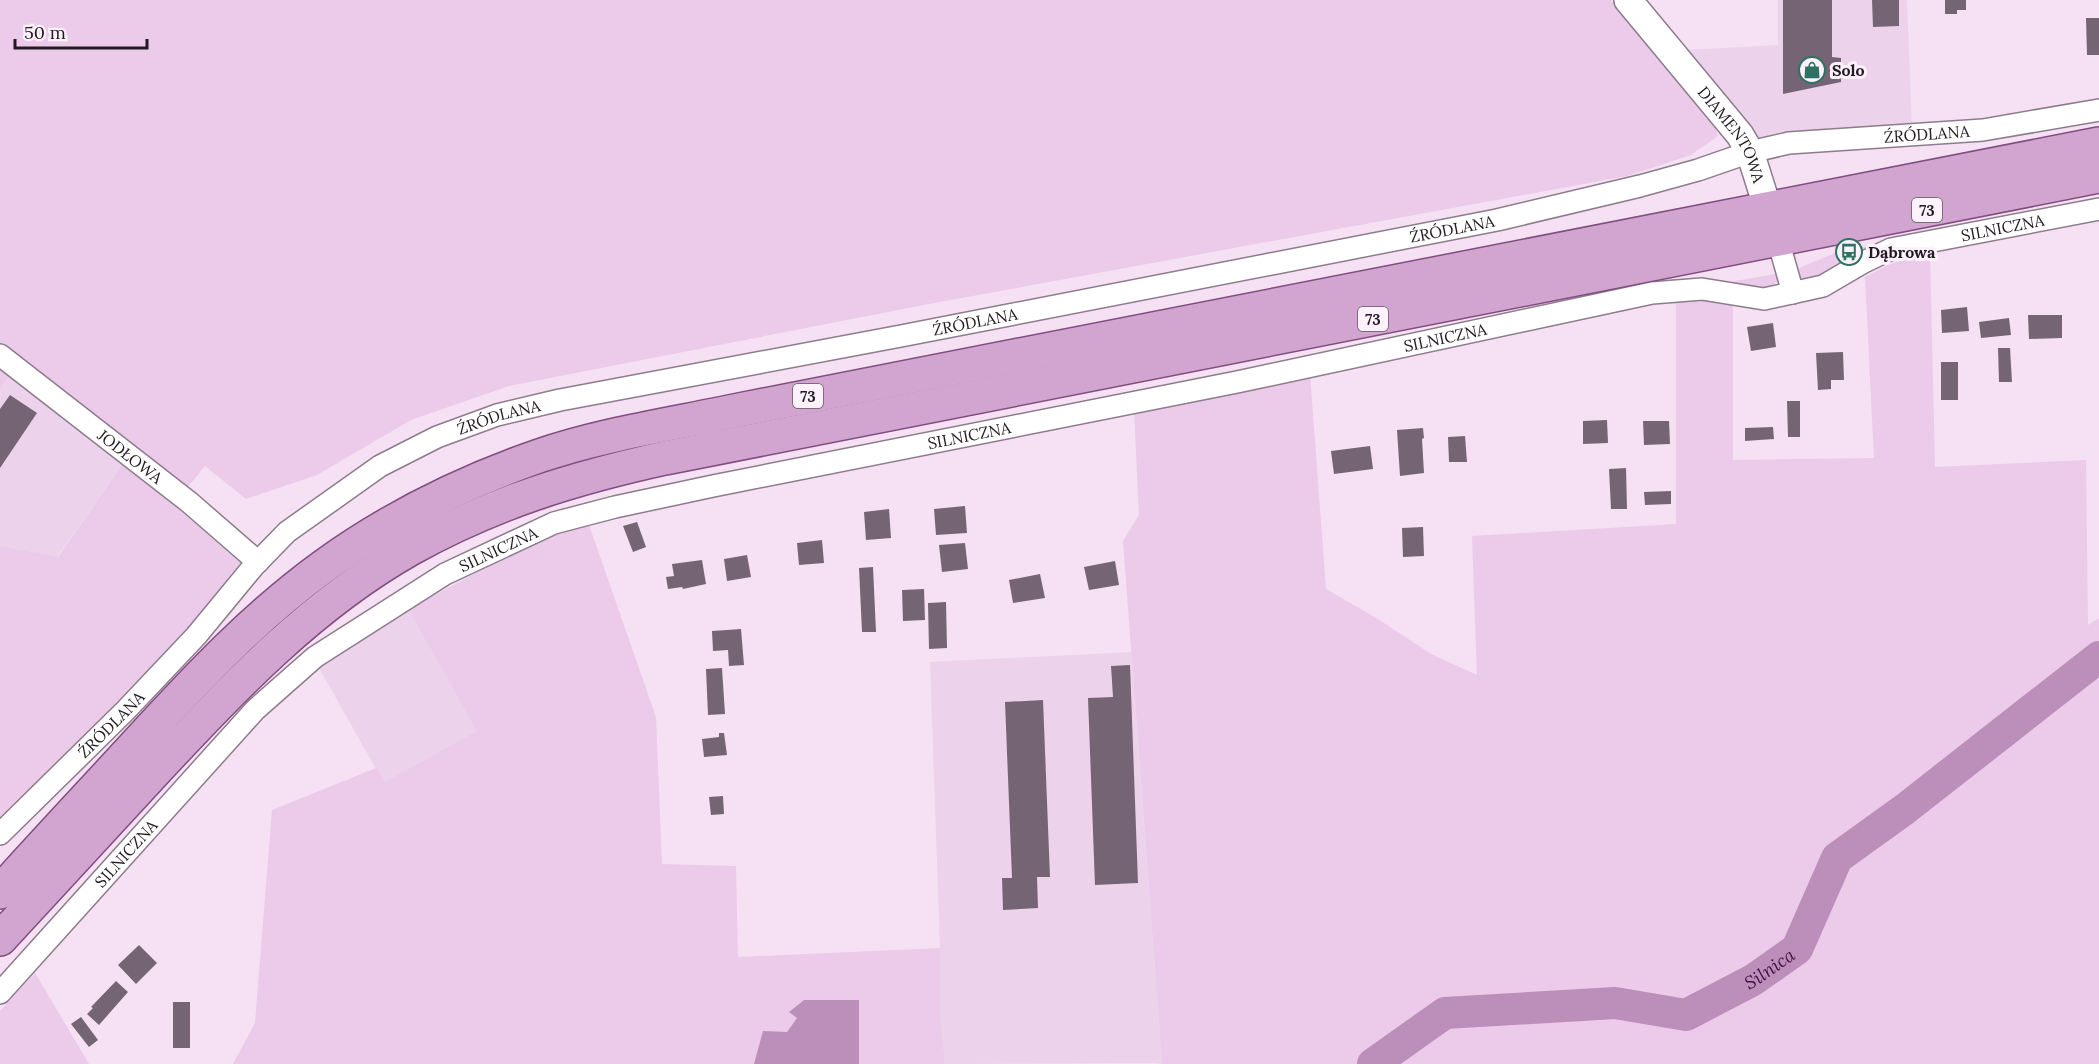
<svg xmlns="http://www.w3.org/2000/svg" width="2099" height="1064" font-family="Lora,serif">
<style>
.built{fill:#ecd3eb}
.green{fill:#eccaea}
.water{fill:#bc8fba}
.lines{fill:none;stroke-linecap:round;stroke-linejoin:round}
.river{stroke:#bc8fba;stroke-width:32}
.building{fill:#756574}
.minor-casing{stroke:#8d7c8c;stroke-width:24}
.tertiary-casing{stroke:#8d7c8c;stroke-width:30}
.primary-casing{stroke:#814d7f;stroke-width:36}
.minor{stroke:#fff;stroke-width:21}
.tertiary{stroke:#fff;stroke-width:27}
.primary{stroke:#d2a5d1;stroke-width:33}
.labels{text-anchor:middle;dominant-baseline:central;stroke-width:6;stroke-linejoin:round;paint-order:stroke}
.shield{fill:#fdf1fc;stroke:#635a62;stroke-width:1.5}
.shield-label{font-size:15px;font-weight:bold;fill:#211a20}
.poi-label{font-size:16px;font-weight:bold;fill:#211a20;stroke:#fdf1fc;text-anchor:start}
.street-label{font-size:16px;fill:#211a20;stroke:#fdf1fc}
.water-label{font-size:18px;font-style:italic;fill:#460e45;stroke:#fdf1fc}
</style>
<rect width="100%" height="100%" fill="#f5e1f3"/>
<g class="built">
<path d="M 1778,0 L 1907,0 L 1912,128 L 1819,133 L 1780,132 L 1757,139 L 1685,50 L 1778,45 Z"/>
<path d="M 15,369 L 124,462 L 57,557 L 0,546 L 0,389 Z"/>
<path d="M 408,609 L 478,731 L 384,783 L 318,666 Z"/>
<path d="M 1131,652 L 1162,1063 L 945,1064 L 940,1012 L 940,948 L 930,662 Z"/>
</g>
<g class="green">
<path d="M 0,0 L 1611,0 L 1711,117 L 1718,136 L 1691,155 L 1627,176 L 929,304 L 509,386 L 411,420 L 317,475 L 246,499 L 205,466 L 182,494 L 14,370 L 0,389 Z"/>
<path d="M 1876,244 L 1876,246 C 1863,254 1817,285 1803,279 C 1800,278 1799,275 1797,272 L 1801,267 L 1840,251 L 1841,254 L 1857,251 L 1857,248 Z"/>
<path d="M 1930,251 L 1935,467 L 2086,460 L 2088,625 L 2099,618 L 2099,1064 L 1157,1064 L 1162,1063 L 1123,541 L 1139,515 L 1134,409 L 1310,374 L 1326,589 L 1378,619 L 1431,654 L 1477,675 L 1472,536 L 1676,524 L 1676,300 L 1733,302 L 1733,460 L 1874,458 L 1865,277 L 1888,265 Z"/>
<path d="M 1775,274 L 1780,277 C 1771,297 1741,286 1724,283 Z"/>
<path d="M 124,462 L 241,562 L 187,629 L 0,824 L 0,546 L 58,557 Z"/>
<path d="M 588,522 L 656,717 L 662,864 L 736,866 L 738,957 L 940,948 L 940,1012 L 945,1064 L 233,1064 L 255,1023 L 272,810 L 376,768 L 385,782 L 477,731 L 408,609 L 557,530 Z"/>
<path d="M 35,973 L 89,1064 L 0,1064 L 0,1011 Z"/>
</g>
<path class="water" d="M 804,1000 L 859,1000 L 859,1064 L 754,1064 L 763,1031 L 787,1032 L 797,1018 L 789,1012 Z"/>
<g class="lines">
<path class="river" id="s1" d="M 1373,1064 L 1445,1013 L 1615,1003 L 1686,1015 L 1753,980 L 1797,949 L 1837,858 L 1905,809 L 2099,657"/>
</g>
<g class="building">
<path d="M 1783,0 L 1832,0 L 1832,57 L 1841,58 L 1841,82 L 1783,94 Z"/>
<path d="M 1872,0 L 1899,0 L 1899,26 L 1873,27 Z"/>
<path d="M 1945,0 L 1966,0 L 1966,10 L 1957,10 L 1957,14 L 1945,14 Z"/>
<path d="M 2086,18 L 2099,18 L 2099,55 L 2087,55 Z"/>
<path d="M 1967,307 L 1969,331 L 1942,333 L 1941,310 Z"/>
<path d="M 2028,315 L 2062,315 L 2062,338 L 2029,339 Z"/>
<path d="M 2009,318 L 2011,335 L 1981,338 L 1979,322 Z"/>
<path d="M 1773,323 L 1776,347 L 1751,351 L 1747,327 Z"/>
<path d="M 1998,348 L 2010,348 L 2012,382 L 1999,382 Z"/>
<path d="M 1843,352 L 1844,380 L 1831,380 L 1831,389 L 1818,390 L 1816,353 Z"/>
<rect x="1941" y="362" width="17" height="38"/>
<path d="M 10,395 L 37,413 L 0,468 L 0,409 Z"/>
<path d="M 1787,401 L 1800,401 L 1800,437 L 1788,437 Z"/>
<path d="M 1607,420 L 1608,443 L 1583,444 L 1583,421 Z"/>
<path d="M 1643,421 L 1669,421 L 1670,444 L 1644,445 Z"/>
<path d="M 1773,427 L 1774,439 L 1745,441 L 1745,428 Z"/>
<path d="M 1423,428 L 1424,438 L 1422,439 L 1424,473 L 1400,476 L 1397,430 Z"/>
<path d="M 1465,436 L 1467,462 L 1449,462 L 1448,437 Z"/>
<path d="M 1370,446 L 1373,469 L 1334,474 L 1331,451 Z"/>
<path d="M 1626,468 L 1627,509 L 1611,509 L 1609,469 Z"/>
<path d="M 1671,491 L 1671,504 L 1645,505 L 1644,492 Z"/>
<path d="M 965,506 L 967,533 L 936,535 L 934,509 Z"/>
<path d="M 889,509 L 891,538 L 866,540 L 864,512 Z"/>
<path d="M 637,522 L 646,547 L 633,552 L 623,526 Z"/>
<path d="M 1423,527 L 1424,556 L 1403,557 L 1402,528 Z"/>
<path d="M 822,540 L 824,563 L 799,565 L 797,543 Z"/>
<path d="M 965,543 L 968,569 L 942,572 L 939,545 Z"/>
<path d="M 747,555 L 751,577 L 727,581 L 724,559 Z"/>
<path d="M 702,560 L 706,584 L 683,589 L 682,587 L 668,589 L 666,577 L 674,576 L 672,564 Z"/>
<path d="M 1115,561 L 1119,585 L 1089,590 L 1084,567 Z"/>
<path d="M 873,567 L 876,632 L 862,632 L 859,568 Z"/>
<path d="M 1040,574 L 1045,598 L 1013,603 L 1009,580 Z"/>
<path d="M 924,589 L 925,620 L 903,621 L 902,590 Z"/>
<path d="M 946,602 L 947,648 L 929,649 L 928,603 Z"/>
<path d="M 741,629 L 744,665 L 729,666 L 728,650 L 713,651 L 712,631 Z"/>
<path d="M 1130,665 L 1138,883 L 1095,885 L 1088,698 L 1113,697 L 1111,666 Z"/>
<path d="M 722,668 L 725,714 L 708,715 L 706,669 Z"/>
<path d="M 1043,700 L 1050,877 L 1037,877 L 1038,908 L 1003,910 L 1002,878 L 1012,878 L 1005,702 Z"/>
<path d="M 719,733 L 724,733 L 727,755 L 704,757 L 702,739 L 719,737 Z"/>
<path d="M 723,796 L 724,814 L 711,815 L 709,797 Z"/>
<path d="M 139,945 L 157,963 L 136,984 L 118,965 Z"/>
<path d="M 116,981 L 128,992 L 99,1025 L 87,1014 L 93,1008 L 91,1007 Z"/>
<rect x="173" y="1002" width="17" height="46"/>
<path d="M 81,1017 L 98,1040 L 89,1047 L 71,1024 Z"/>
</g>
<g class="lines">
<defs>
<g id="minor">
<path d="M 1778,240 L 1793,293"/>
<path id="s2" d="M 0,355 L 189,502 L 258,562"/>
<path id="s3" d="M 0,834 L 126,710 L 196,636 L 253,567 L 287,532 L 380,466 L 437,437 L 497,415 L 560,400 L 901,336 L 1497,220 L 1640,186 L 1698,170 L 1750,152 L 1789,143 L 1983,130 L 2099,110"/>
<path id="s4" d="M 0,993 L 255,710 L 315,657 L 445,574 L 554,523 L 615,507 L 713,486 L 1237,382 L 1652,293 L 1702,289 L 1764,299 L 1823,286 L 1864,262 L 1891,249 L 2099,209"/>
</g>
<g id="tertiary">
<path id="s5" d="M 1628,0 L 1740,135 L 1750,152 L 1774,228"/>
</g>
<g id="primary">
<path d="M 0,892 C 46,841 93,791 139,741 C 197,678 255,616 324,566 C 389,519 464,482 539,456 C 603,434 673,424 739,410 L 2099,144"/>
<path d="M 0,939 C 52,882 105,826 157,769 C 234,687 311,605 410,549 C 492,503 574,478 665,458 L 2099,176"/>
</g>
</defs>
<use href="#minor" class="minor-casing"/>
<use href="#tertiary" class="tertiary-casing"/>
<use href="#primary" class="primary-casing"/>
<use href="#minor" class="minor"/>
<use href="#tertiary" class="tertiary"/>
<use href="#primary" class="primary"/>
</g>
<defs>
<symbol id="shop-ring" viewBox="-11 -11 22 22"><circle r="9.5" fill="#fdf1fc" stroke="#2e7264" stroke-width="1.5"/><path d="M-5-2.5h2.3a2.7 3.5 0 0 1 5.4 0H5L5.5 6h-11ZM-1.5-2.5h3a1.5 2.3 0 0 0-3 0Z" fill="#2e7264"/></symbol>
<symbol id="bus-ring" viewBox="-11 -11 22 22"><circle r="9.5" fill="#fdf1fc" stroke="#2e7264" stroke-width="1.5"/><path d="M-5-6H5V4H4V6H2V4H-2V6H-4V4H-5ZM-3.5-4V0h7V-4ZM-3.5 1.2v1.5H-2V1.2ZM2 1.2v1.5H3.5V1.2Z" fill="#2e7264"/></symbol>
</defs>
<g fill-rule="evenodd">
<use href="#shop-ring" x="1797" y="55" width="30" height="30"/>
<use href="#bus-ring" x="1834" y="237" width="30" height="30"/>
</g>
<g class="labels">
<g class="shield">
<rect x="1912" y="198" width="30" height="24" rx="4.5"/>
<rect x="1358" y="307" width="30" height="24" rx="4.5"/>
<rect x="793" y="384" width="30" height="24" rx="4.5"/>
</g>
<g class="shield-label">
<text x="1927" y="210">73</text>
<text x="1373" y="319">73</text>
<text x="808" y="396">73</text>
</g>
<g class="poi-label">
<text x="1832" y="70">Solo</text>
<text x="1868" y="252">Dąbrowa</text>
</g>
<g class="street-label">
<text stroke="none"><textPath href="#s3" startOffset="2118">ŹRÓDLANA</textPath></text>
<text stroke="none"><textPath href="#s5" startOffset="171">DIAMENTOWA</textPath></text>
<text stroke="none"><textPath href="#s4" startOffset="2222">SILNICZNA</textPath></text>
<text stroke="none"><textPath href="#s3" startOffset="1632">ŹRÓDLANA</textPath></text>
<text stroke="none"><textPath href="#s3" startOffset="1146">ŹRÓDLANA</textPath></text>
<text stroke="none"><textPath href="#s4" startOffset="1646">SILNICZNA</textPath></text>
<text stroke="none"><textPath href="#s3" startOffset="660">ŹRÓDLANA</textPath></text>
<text stroke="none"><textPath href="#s4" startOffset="1160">SILNICZNA</textPath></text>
<text stroke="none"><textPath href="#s2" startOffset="165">JODŁOWA</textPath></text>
<text stroke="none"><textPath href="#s4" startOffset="674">SILNICZNA</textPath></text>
<text stroke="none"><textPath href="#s3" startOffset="156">ŹRÓDLANA</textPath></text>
<text stroke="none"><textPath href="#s4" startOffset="188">SILNICZNA</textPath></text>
</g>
<g class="water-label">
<text stroke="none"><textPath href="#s1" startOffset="426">Silnica</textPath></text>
</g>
</g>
<path d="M15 39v9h132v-9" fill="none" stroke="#211a20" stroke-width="3"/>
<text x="24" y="39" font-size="18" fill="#211a20" stroke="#fdf1fc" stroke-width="4.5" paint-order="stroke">50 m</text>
</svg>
